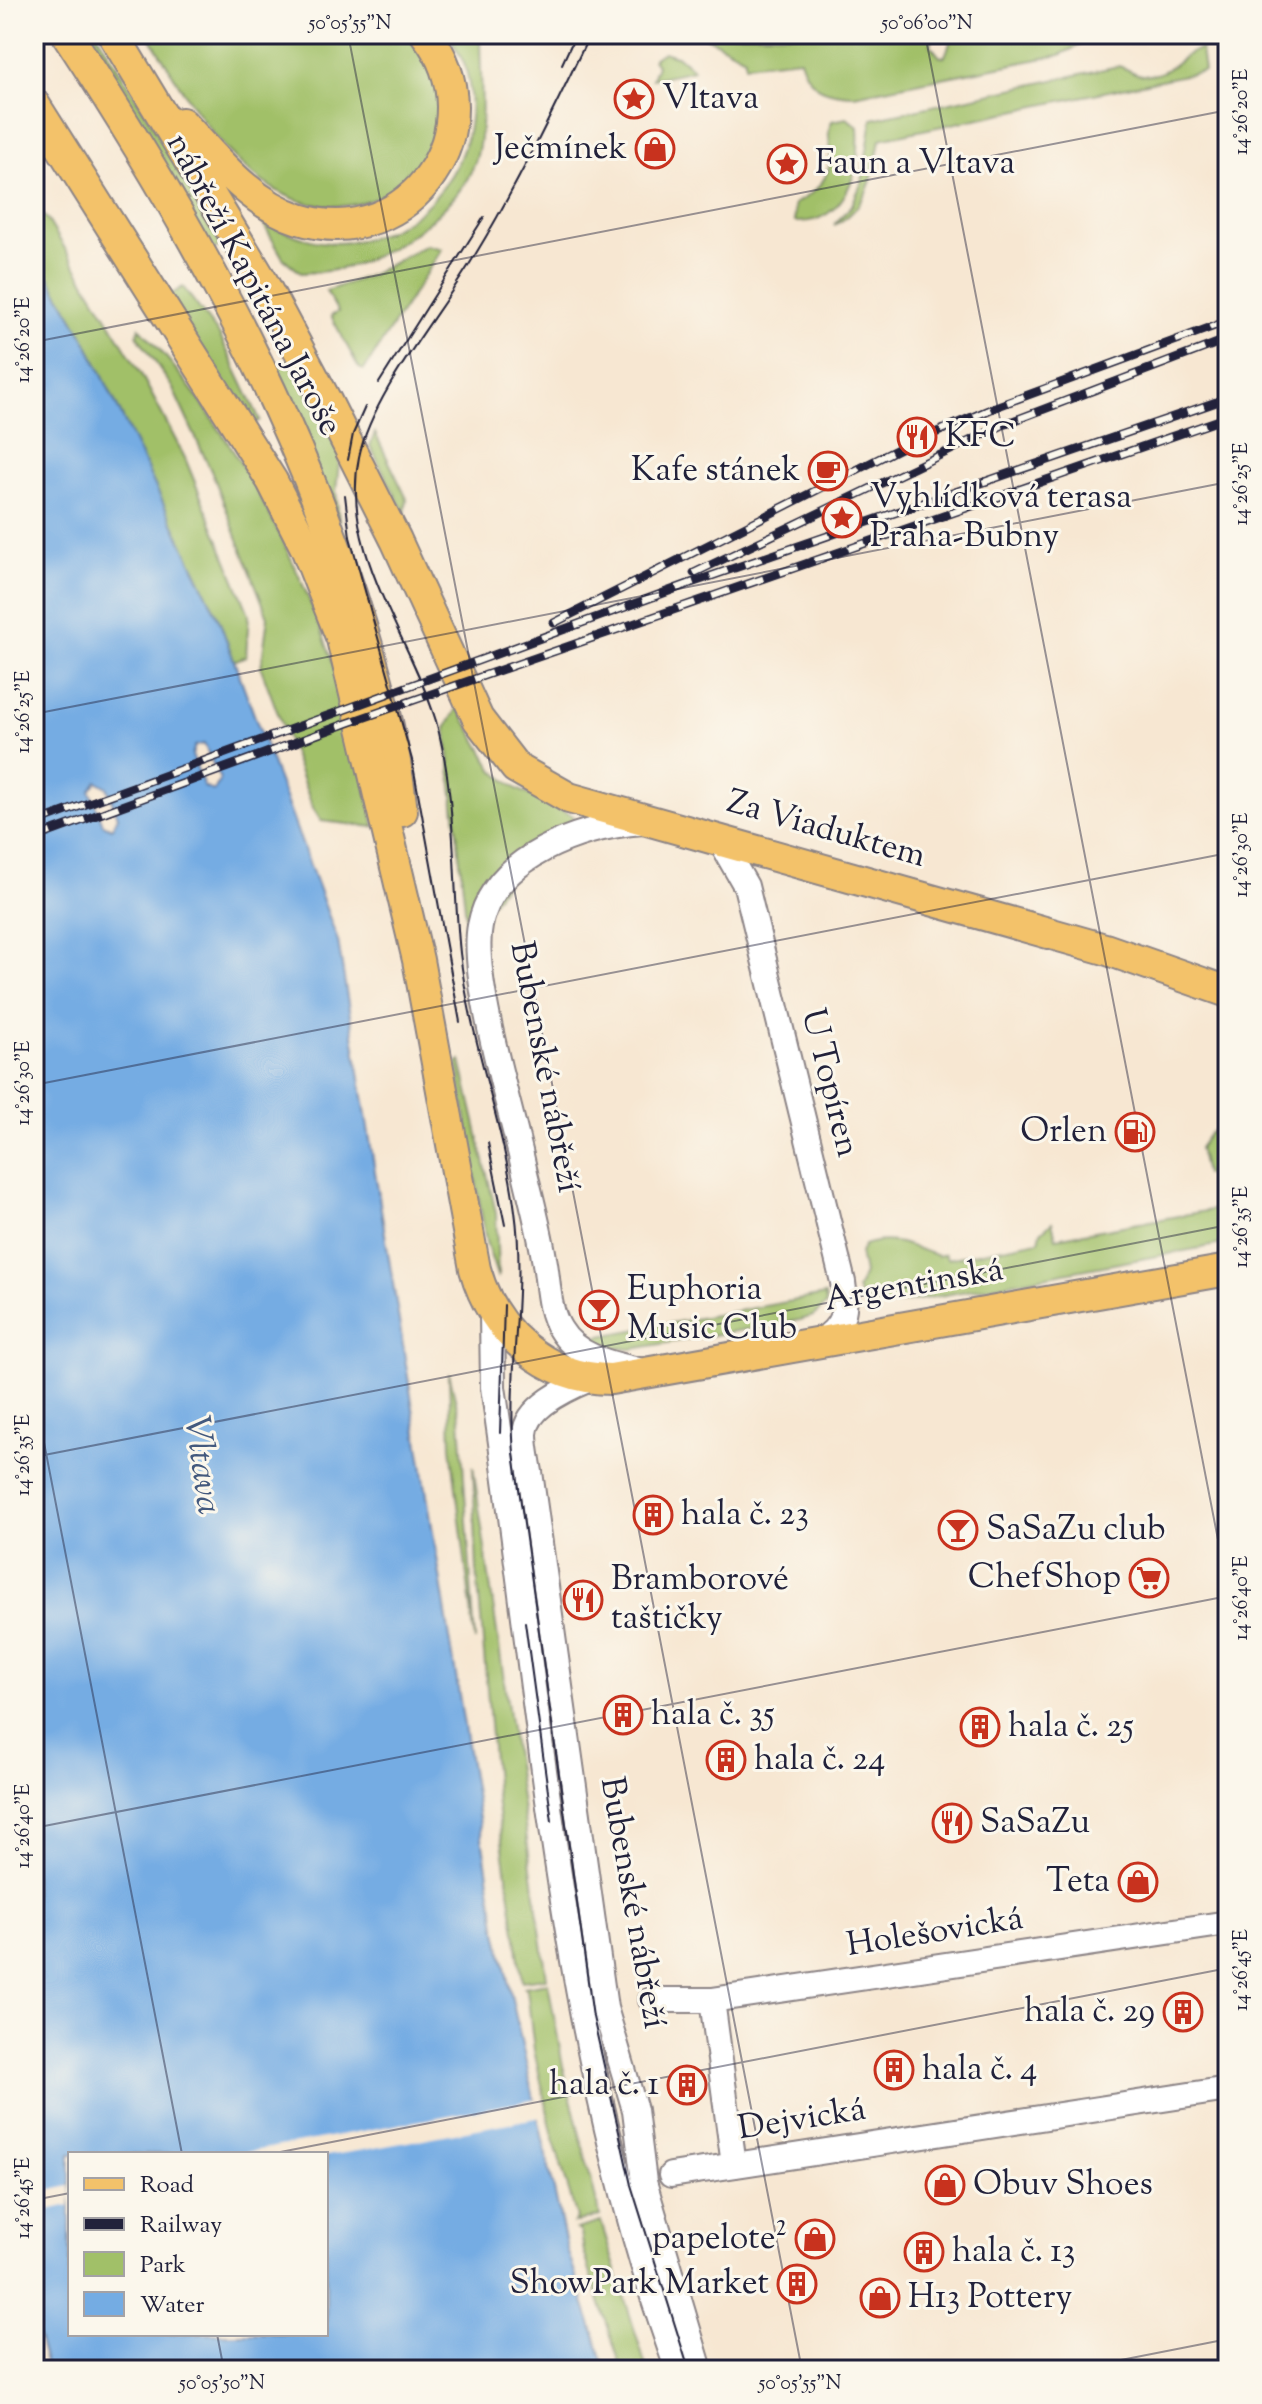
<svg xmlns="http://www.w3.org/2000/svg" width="1262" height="2404" font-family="'Sorts Mill Goudy',serif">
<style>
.green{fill:#a1c068;stroke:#627152;stroke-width:2}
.water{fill:#74ace3;stroke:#4b678f;stroke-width:2;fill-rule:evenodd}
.pier{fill:#f7e7d2}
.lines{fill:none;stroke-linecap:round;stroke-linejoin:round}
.minor-casing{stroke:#8c8486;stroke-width:28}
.major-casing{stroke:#8c8486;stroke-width:34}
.minor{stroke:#fff;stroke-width:24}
.major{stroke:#f3c26a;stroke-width:30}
.tram{stroke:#22223b;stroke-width:2}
.rail-casing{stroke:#22223b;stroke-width:9}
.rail{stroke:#fbf7ec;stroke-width:6;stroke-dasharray:18;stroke-linecap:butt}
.ticks{fill:none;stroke:#22223b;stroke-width:2;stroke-opacity:0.45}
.labels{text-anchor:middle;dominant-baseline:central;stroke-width:6;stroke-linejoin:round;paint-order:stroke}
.poi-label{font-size:34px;fill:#22223b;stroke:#fbf7ec;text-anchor:start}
.street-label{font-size:34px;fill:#22223b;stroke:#fbf7ec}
.water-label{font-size:36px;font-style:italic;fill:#43597e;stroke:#fbf7ec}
.neatline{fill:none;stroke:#22223b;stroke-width:3}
.ticks-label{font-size:20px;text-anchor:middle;fill:#22223b}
</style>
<rect width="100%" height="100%" fill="#fbf7ec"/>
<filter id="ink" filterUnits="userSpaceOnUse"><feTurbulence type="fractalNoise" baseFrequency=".0125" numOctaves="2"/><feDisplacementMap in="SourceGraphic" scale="16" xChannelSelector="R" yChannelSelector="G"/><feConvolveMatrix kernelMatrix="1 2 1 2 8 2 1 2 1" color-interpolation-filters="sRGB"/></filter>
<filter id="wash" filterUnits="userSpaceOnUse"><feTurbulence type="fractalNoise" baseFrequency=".006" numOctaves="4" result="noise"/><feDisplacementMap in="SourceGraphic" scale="32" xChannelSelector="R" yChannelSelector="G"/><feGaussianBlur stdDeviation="1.8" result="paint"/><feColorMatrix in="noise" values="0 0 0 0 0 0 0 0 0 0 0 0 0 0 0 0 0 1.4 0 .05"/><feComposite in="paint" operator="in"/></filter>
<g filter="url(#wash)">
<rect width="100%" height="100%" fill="#f7e7d2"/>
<g class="green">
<path d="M 81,34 L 97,34 L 225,243 L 211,251 Z"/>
<path d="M 148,34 L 406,34 C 501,130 369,269 254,175 C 207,137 179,84 148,34 Z"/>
<path d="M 448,34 L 480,34 C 480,72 485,114 478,151 C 468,204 393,255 344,268 C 330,272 316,272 301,273 L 283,258 L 263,223 C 285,231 309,243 333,243 C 424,243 491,154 465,66 C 461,55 453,44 448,34 Z"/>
<path d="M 701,34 L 933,34 L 931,46 L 940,57 L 945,56 L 950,43 L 946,34 L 1089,34 L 1080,45 L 1060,55 L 854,95 C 825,94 809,89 800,59 L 745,65 L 745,58 Z"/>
<path d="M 1201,49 L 1204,71 L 880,139 C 875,172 868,209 834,225 L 852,205 L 862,182 L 872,119 L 1118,66 C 1127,68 1133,74 1143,75 C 1170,78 1178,54 1201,49 Z"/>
<path d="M 663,52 L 679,57 L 694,70 L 652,79 L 657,65 L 653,59 Z"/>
<path d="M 847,118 L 858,127 C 861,170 846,224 795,222 L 794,204 C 815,194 831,178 831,153 C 830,140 826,133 832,121 Z"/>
<path d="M 34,207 L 47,219 L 141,374 L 185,458 L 249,614 L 246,656 L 234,661 L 219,620 L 86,341 L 34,252 Z"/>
<path d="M 426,245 L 442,249 L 364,370 L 359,368 L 331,316 L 338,312 L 326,291 L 371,275 Z"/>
<path d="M 183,287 L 220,336 L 260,420 L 249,427 L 167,297 Z"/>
<path d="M 139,327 C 229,421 302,562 340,685 C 355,731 364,780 375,827 L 321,821 L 313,808 L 261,668 L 268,617 L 213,475 L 172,387 L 137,335 Z"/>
<path d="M 289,359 L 340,454 L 336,491 L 339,522 L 272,370 Z"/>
<path d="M 375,433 L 407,499 L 405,514 L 370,446 Z"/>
<path d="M 458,707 L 494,771 L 517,789 L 573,816 L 574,826 L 535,841 L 468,937 L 446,728 Z"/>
<path d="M 461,1061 L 496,1213 L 498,1278 L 486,1242 L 457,1063 Z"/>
<path d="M 1228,1121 L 1228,1185 L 1205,1174 L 1199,1148 L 1209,1134 Z"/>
<path d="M 1228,1207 L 1228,1243 L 880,1307 L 861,1298 L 857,1290 L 864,1274 L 860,1253 L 864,1245 C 892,1235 911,1247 938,1256 L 945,1254 L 947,1259 L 1039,1241 L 1041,1232 L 1052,1222 L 1056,1238 Z"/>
<path d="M 825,1295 L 826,1305 L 813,1316 L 800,1320 L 632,1349 L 608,1347 L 596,1341 L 595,1337 Z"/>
<path d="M 449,1373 L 460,1419 L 475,1641 L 451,1447 Z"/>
<path d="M 473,1466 L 547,1978 L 522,1981 L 497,1806 L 477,1572 Z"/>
<path d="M 548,1983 L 563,2066 L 600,2216 L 574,2223 L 577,2218 L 554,2141 L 534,2050 L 527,1990 L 524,1987 Z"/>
<path d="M 601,2222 L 647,2370 L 622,2370 L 584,2252 L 581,2232 L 576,2229 Z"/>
</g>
<path class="water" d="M 34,252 L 86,341 L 219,620 L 338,941 L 497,1931 L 567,2249 L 606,2370 L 47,2370 L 34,2322 ZM 204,744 L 220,779 L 214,791 L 204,787 L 192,755 L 195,746 ZM 97,781 L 107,787 L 118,817 L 112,828 L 103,824 L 90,791 ZM 70,2154 L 326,2154 L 326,2334 L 70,2334 Z"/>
<g class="pier">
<path d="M 538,2099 L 542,2117 L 364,2150 L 326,2156 L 236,2154 Z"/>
<path d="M 70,2186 L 70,2205 L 34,2213 L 34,2194 Z"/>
</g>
</g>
<g filter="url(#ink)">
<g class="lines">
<defs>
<g id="minor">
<path d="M 643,822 C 581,827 493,856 480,926 C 470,976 511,1109 523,1164 C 530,1195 539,1227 544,1258 C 549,1282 547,1308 560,1329 C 577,1358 613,1364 643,1371"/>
<path d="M 719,839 L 746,886 L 843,1282 C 847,1308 845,1327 820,1341"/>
<path d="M 492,1314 L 493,1387 C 542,1716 562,2055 678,2370"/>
<path d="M 590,1379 C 568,1388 526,1407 525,1434 C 525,1447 528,1460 530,1472 L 605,2008 L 635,2110 L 644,2182 L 700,2370"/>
<path d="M 651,2000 L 712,2000 L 1228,1923"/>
<path d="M 712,2000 L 734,2165"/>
<path d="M 671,2175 L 1228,2089"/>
</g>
<g id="major">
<path d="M 67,34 C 182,209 286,393 351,594 C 374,665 394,736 402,811"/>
<path d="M 113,34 L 262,281 L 325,399 L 396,540 L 478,719 L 516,768 L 569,798 L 1105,949 L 1228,992"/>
<path d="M 34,104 L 272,481 L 306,548 L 342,639 L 418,960 L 475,1269 C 492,1331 545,1379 611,1379 L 1228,1270"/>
<path d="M 182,123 C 217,160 250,203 299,219 C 412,254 497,125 426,34"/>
</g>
</defs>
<use href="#minor" class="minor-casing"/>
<use href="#major" class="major-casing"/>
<use href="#minor" class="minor"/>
<use href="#major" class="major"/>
<g class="tram">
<path d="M 590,34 C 554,109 518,184 475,255 C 441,313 372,394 359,457 C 340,550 410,636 436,721 C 457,796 452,877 460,953 C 470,1041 504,1124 515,1211 C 526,1291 507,1372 514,1453 L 593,2017 L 631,2185 L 689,2370"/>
<path d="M 562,64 L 576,34"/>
<path d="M 379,383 L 484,217"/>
<path d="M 348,460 L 353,434 L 365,407"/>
<path d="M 345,495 L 350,537 L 412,760 L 460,1022"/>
<path d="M 488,1143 L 505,1225"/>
<path d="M 500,1433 L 504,1305"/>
<path d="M 525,1622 L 552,1821"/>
</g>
<defs>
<g id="rail">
<path d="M 694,573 L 1005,424 L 1228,339"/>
<path d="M 554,623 L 900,448 L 998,406 L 1228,321"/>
<path d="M 34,823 L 691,583 L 1228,398"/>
<path d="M 34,838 L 348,723 L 1228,417"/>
</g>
</defs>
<use href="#rail" class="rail-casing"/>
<use href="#rail" class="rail"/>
</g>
</g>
<path class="ticks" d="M 348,34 L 802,2370M 925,34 L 1228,1591M 34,342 L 1228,110M 34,714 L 1228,482M 34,1085 L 1228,853M 34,1391 L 182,2154M 34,1457 L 1228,1225M 34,1828 L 1228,1596M 270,2154 L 1228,1968M 34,2200 L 70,2193M 217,2334 L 224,2370M 1070,2370 L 1228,2339"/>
<defs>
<symbol id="sight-ring" viewBox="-11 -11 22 22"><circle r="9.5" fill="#fbf7ec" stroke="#c8321e" stroke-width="1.5"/><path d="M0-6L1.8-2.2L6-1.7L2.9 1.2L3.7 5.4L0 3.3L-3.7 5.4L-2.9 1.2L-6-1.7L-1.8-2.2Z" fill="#c8321e"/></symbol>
<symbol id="shop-ring" viewBox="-11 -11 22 22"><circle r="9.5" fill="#fbf7ec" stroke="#c8321e" stroke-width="1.5"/><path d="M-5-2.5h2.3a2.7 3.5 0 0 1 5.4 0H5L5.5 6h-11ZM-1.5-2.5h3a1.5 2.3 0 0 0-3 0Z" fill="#c8321e"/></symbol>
<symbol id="restaurant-ring" viewBox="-11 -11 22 22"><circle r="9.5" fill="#fbf7ec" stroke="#c8321e" stroke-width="1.5"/><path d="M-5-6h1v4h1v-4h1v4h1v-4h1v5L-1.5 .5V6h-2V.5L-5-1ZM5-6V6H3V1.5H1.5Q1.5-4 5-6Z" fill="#c8321e"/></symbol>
<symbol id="cafe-ring" viewBox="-11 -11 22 22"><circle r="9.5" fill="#fbf7ec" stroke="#c8321e" stroke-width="1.5"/><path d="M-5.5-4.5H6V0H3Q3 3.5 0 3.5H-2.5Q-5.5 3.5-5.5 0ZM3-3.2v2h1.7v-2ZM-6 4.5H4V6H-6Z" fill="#c8321e"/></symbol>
<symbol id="fuel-ring" viewBox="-11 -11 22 22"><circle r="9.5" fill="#fbf7ec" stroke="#c8321e" stroke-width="1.5"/><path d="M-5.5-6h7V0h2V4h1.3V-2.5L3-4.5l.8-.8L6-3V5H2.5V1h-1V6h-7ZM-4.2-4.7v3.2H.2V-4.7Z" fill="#c8321e"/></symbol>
<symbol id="bar-ring" viewBox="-11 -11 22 22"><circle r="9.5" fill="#fbf7ec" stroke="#c8321e" stroke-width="1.5"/><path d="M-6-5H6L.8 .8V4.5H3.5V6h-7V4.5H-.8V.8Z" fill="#c8321e"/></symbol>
<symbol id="building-ring" viewBox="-11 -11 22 22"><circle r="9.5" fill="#fbf7ec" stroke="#c8321e" stroke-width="1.5"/><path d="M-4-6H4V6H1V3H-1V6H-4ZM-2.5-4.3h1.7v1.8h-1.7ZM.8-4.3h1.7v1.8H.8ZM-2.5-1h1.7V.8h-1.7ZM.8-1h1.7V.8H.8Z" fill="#c8321e"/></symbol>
<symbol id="supermarket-ring" viewBox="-11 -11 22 22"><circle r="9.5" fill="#fbf7ec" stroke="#c8321e" stroke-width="1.5"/><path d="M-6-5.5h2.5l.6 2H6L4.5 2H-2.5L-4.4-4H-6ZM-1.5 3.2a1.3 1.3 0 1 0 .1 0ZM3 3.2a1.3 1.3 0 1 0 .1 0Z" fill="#c8321e"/></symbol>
</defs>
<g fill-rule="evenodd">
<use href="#sight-ring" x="612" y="77" width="44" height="44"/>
<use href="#shop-ring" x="633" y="127" width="44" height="44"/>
<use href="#sight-ring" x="765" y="142" width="44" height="44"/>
<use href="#restaurant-ring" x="895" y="415" width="44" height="44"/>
<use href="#cafe-ring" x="806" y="449" width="44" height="44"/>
<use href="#sight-ring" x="820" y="496" width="44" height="44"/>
<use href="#fuel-ring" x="1113" y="1110" width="44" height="44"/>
<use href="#bar-ring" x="577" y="1288" width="44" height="44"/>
<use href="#building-ring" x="631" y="1493" width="44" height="44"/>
<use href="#bar-ring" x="936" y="1508" width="44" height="44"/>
<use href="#supermarket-ring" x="1127" y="1556" width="44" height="44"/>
<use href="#restaurant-ring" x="561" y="1578" width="44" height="44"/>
<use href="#building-ring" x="601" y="1693" width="44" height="44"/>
<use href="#building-ring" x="958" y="1705" width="44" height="44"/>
<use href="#building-ring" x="704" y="1738" width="44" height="44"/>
<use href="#restaurant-ring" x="930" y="1801" width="44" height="44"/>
<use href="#shop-ring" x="1116" y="1860" width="44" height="44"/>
<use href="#building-ring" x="1161" y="1990" width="44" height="44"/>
<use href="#building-ring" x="872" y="2048" width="44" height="44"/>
<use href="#building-ring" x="665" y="2063" width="44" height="44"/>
<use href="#shop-ring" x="923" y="2163" width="44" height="44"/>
<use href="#shop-ring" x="793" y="2217" width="44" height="44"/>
<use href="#building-ring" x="902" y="2230" width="44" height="44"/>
<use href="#building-ring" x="775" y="2262" width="44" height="44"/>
<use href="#shop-ring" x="858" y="2276" width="44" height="44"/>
</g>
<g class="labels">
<g class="poi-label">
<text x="662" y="99">Vltava</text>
<text x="627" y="149" text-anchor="end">Ječmínek</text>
<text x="815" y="164">Faun a Vltava</text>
<text x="945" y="437">KFC</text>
<text x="800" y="471" text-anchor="end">Kafe stánek</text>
<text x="870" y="498">Vyhlídková terasa<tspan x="870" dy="39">Praha-Bubny</tspan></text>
<text x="1107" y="1132" text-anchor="end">Orlen</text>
<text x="627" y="1290">Euphoria<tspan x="627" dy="39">Music Club</tspan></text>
<text x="681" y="1515">hala č. 23</text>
<text x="986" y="1530">SaSaZu club</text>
<text x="1121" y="1578" text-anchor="end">ChefShop</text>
<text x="611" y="1580">Bramborové<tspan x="611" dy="39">taštičky</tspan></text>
<text x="651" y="1715">hala č. 35</text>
<text x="1008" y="1727">hala č. 25</text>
<text x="754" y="1760">hala č. 24</text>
<text x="980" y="1823">SaSaZu</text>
<text x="1110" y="1882" text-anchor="end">Teta</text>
<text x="1155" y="2012" text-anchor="end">hala č. 29</text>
<text x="922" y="2070">hala č. 4</text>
<text x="659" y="2085" text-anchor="end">hala č. 1</text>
<text x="973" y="2185">Obuv Shoes</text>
<text x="787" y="2239" text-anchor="end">papelote²</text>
<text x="952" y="2252">hala č. 13</text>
<text x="769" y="2284" text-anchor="end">ShowPark Market</text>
<text x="908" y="2298">H13 Pottery</text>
</g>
<g class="street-label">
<text transform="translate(253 285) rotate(62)">nábřeží Kapitána Jaroše</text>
<text transform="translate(826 830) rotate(16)">Za Viaduktem</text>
<text transform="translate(544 1067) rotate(79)">Bubenské nábřeží</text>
<text transform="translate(829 1083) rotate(76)">U Topíren</text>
<text transform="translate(914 1286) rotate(-10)">Argentinská</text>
<text transform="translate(632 1903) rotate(80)">Bubenské nábřeží</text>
<text transform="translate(935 1933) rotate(-9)">Holešovická</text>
<text transform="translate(802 2120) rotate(-9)">Dejvická</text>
</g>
<g class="water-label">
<text transform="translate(201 1465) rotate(82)">Vltava</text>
</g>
</g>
<rect width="1262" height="2404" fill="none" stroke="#fbf7ec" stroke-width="88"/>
<rect x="68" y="2152" width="260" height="184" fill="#fbf7ec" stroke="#a4a2a5" stroke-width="2"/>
<rect x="84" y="2178" width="40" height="12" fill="#f3c26a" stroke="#a4a2a5" stroke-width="2"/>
<text x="140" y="2192" font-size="24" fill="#22223b">Road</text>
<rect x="84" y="2218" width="40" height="12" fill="#22223b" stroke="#a4a2a5" stroke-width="2"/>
<text x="140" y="2232" font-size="24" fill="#22223b">Railway</text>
<rect x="84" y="2252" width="40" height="24" fill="#a1c068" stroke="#a4a2a5" stroke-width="2"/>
<text x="140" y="2272" font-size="24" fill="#22223b">Park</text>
<rect x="84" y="2292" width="40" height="24" fill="#74ace3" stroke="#a4a2a5" stroke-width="2"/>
<text x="140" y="2312" font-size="24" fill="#22223b">Water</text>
<rect x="44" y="44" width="1174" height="2316" class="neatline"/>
<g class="ticks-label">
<text x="350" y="29">50°05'55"N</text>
<text x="927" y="29">50°06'00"N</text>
<text transform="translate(1240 112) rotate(-90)" y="7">14°26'20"E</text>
<text transform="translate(22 340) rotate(-90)" y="7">14°26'20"E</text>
<text transform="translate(1240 484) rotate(-90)" y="7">14°26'25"E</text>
<text transform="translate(22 712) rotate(-90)" y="7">14°26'25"E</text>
<text transform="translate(1240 855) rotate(-90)" y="7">14°26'30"E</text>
<text transform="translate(22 1083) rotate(-90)" y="7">14°26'30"E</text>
<text transform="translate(1240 1227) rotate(-90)" y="7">14°26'35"E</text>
<text transform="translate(22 1455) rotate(-90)" y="7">14°26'35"E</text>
<text transform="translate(1240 1598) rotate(-90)" y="7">14°26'40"E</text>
<text transform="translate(22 1826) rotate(-90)" y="7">14°26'40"E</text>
<text transform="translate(1240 1970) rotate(-90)" y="7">14°26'45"E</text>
<text transform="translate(22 2198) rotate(-90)" y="7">14°26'45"E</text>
<text x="222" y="2389">50°05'50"N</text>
<text x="800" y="2389">50°05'55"N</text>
</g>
</svg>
